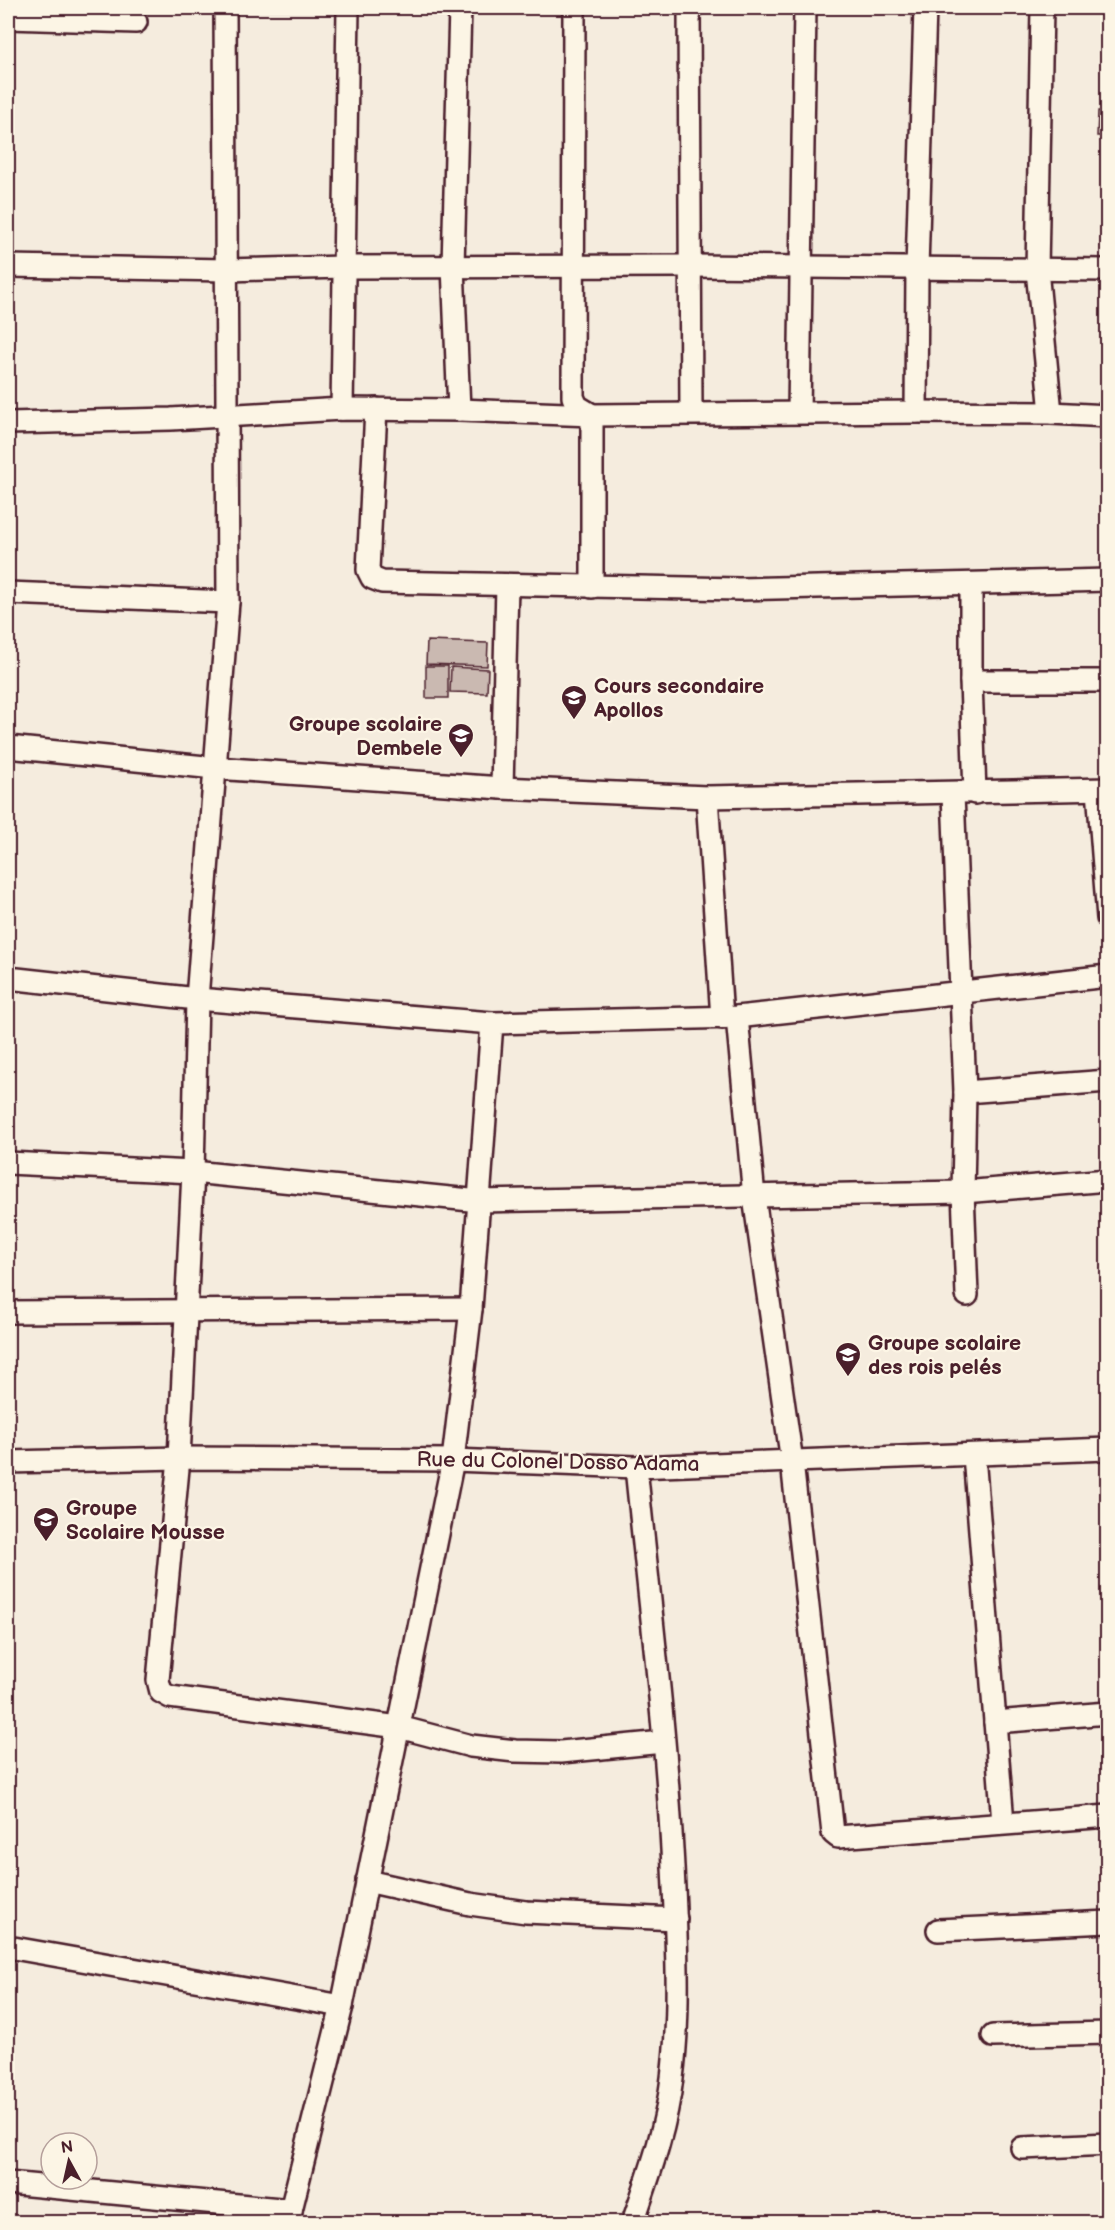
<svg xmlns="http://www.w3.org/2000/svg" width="1115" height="2230" font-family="'Balsamiq Sans',sans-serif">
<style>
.building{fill:#cab9b1;stroke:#4a1f2b;stroke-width:1.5}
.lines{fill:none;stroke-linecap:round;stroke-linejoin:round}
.minor-casing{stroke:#4a1f2b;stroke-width:26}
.minor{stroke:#fcf5e5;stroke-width:21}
.labels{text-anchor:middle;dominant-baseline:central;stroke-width:4.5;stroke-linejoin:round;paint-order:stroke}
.poi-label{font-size:21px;font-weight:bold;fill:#4a1f2b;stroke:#fcf5e5;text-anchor:start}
.street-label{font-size:21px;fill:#4a1f2b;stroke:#fcf5e5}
</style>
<rect width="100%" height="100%" fill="#f5ecde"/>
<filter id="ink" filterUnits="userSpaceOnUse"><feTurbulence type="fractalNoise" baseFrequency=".0167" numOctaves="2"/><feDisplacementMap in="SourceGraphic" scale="12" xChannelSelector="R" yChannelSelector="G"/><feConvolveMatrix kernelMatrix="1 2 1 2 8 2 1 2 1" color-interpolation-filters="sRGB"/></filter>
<g filter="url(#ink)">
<g class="building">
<path d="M 1098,111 L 1108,111 L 1108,136 L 1097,136 Z"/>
<path d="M 427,641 L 488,643 L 487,666 L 426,664 Z"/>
<rect x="426" y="666" width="22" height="32"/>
<path d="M 451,667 L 488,669 L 487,693 L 450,692 Z"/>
</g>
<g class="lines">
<defs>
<g id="minor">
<path d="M 225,8 L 228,602 L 197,999 L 193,1172 L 179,1458 L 158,1680 L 161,1692 L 170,1697 L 399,1727 L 471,1746 L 515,1751 L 561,1752 L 663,1742"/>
<path d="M 574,8 L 573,397 L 577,406 L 592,415 L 592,587"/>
<path d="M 689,8 L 691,413"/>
<path d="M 1042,8 L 1037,270 L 1051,413"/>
<path d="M 8,18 L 136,22"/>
<path d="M 8,266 L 227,270 L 344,267 L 690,266 L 1108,270"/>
<path d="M 342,409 L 348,8"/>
<path d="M 376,409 L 368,570 L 372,578 L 382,582 L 739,589 L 1108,580"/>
<path d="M 459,410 L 453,266 L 460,8"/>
<path d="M 799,412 L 805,8"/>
<path d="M 916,412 L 917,268 L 925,8"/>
<path d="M 8,423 L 171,419 L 342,409 L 459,410 L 592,415 L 916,412 L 1051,413 L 1108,416"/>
<path d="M 971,584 L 971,681 L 975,793"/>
<path d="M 8,593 L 228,602"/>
<path d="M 971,681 L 1108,681"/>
<path d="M 8,747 L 215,768 L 502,788 L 707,797 L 1108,789"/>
<path d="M 502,788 L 507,585"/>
<path d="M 1098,790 L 1108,918"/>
<path d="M 953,794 L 965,1092 L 963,1192 L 967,1295"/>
<path d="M 707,797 L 722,1018"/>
<path d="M 8,978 L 197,999 L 492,1023 L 737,1017 L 1108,976"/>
<path d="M 737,1017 L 754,1197 L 792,1462 L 833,1833 L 838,1837 L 1108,1816"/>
<path d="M 965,1092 L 1108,1081"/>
<path d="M 8,1163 L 193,1172 L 480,1201 L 963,1192 L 1108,1180"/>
<path d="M 8,1312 L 471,1309"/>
<path d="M 974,1455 L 1003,1823"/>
<path d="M 8,1462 L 179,1458 L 453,1460 L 636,1467 L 1108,1449"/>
<path d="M 995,1722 L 1108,1713"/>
<path d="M 367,1881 L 470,1904 L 526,1912 L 676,1919"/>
<path d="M 938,1930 L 1108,1922"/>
<path d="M 8,1947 L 342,2006"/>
<path d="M 993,2036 L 1108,2033"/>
<path d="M 1022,2148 L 1108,2144"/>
<path d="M 8,2183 L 291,2210 L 288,2222"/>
<path d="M 291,2210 L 342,2006 L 453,1460 L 471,1309 L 492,1023"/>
<path d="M 633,2222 C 649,2175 666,2129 672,2078 C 680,2016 677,1950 674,1888 C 668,1747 650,1607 636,1467"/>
</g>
</defs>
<use href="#minor" class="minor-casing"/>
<use href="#minor" class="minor"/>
</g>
</g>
<defs>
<symbol id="school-pin" viewBox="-11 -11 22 30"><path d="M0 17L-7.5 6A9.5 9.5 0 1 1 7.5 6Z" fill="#4a1f2b" stroke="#fcf5e5"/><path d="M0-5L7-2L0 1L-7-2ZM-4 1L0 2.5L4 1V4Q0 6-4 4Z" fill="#fff"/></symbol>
</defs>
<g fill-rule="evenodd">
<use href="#school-pin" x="559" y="683" width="30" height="40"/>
<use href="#school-pin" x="446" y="721" width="30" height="40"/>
<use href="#school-pin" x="833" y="1340" width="30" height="40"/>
<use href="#school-pin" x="31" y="1505" width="30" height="40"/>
</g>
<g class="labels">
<g class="poi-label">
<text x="594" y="686">Cours secondaire<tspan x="594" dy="24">Apollos</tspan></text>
<text x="442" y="724" text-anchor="end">Groupe scolaire<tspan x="442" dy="24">Dembele</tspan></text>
<text x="868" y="1343">Groupe scolaire<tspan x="868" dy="24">des rois pelés</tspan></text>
<text x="66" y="1508">Groupe<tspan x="66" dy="24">Scolaire Mousse</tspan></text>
</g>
<g class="street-label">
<text transform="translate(558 1462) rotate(1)">Rue du Colonel Dosso Adama</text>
</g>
</g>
<rect width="1115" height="2230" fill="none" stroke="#fcf5e5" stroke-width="30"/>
<rect x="15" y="15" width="1085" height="2200" fill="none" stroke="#4a1f2b" stroke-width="2" filter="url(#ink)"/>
<g transform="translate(69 2161) rotate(352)"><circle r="28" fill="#fcf5e5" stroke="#b59f9b" stroke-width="1.5"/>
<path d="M0-4.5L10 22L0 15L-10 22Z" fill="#4a1f2b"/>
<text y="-9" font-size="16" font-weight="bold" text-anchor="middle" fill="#4a1f2b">N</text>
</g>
</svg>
